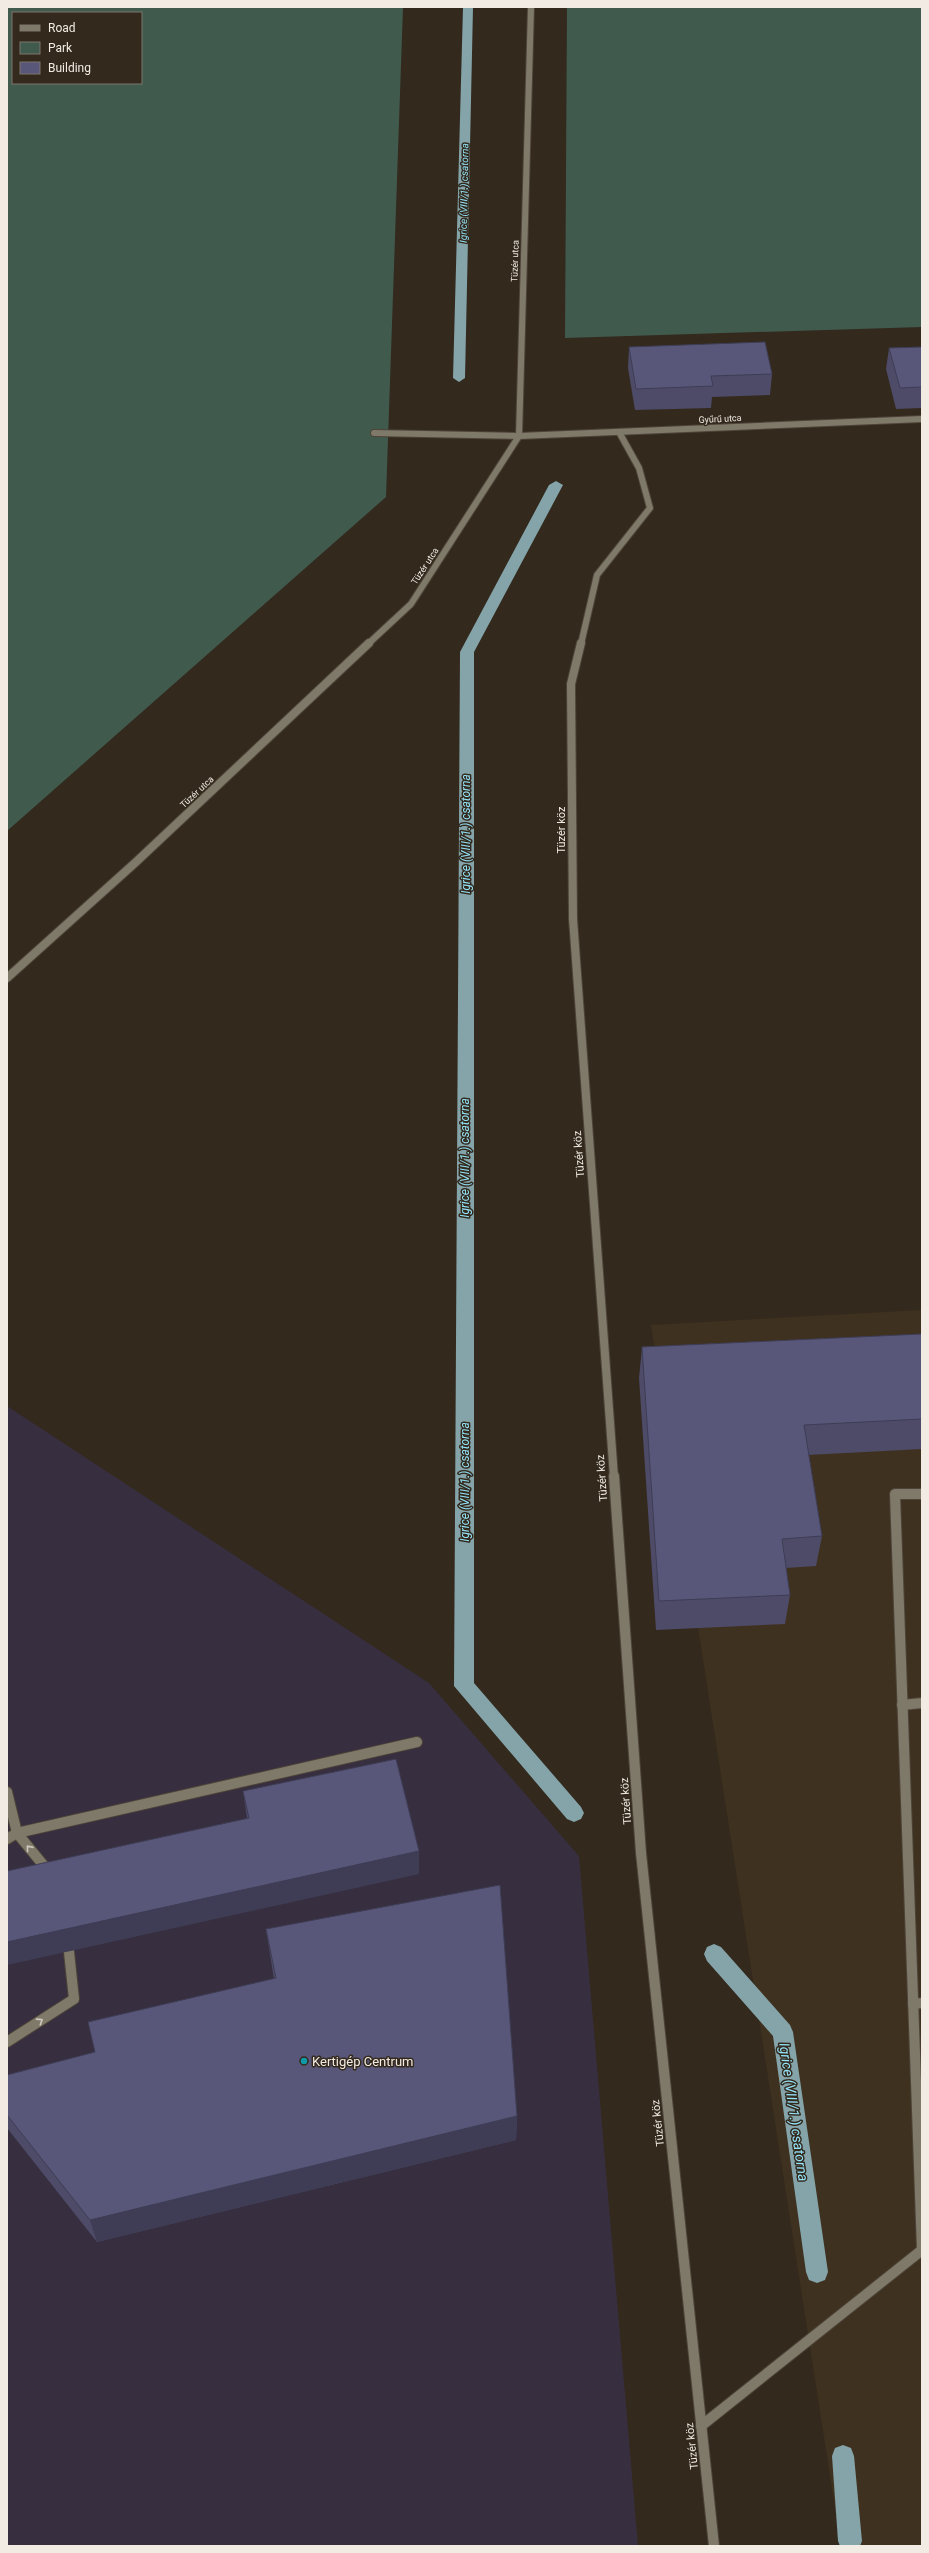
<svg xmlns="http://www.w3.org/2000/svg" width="929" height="2553" font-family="Roboto,sans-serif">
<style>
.commercial{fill:#372f3f}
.built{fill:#3f311f}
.green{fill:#415a4e;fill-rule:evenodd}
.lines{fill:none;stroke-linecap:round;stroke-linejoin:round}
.stream{fill:#84a4aa;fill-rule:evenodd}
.lane-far1-casing{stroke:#4e4439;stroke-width:8}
.lane-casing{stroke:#4e4439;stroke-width:12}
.street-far2-casing{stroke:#4e4439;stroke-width:8}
.street-far1-casing{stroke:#4e4439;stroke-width:10}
.street-casing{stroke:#4e4439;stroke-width:12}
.lane-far1{stroke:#7e7969;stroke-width:6}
.lane{stroke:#7e7969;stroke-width:10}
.street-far2{stroke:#7e7969;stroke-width:6}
.street-far1{stroke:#7e7969;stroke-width:8}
.street{stroke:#7e7969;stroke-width:10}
.wall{fill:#4d4b68}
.shaded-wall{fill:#3e3d55}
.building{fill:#595779;stroke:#3e3d55}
.oneway{stroke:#cec9be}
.culture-dot{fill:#0f9aa8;stroke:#33291d;stroke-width:1.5}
.labels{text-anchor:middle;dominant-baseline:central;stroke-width:3;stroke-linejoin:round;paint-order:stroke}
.far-street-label{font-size:9px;fill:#f1ebe3;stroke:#33291d}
.far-water-label{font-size:10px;font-style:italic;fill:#94e4fa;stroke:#33291d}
.street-label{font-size:11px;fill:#f1ebe3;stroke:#33291d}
.water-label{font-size:12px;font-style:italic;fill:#94e4fa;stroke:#33291d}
.near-poi-label{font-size:13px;fill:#f1ebe3;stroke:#33291d;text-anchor:start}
.near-water-label{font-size:14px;font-style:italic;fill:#94e4fa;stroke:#33291d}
</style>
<rect width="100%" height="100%" fill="#33291d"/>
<path class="commercial" d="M 7,1406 L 429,1683 L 579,1856 L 638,2546 L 7,2546 Z"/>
<path class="built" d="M 922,1310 L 922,2546 L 841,2546 L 651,1325 Z"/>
<g class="green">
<path d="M 7,7 L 403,7 L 386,497 L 7,831 ZM 13,13 L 141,13 L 141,83 L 13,83 Z"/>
<path d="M 567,7 L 922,7 L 922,327 L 565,338 Z"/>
</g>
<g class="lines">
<g class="stream">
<path d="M 463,7 L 473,7 L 465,378 L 459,382 L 453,378 Z"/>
<path d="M 556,481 L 563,485 L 474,652 L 474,1683 L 581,1807 L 584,1813 L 581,1819 L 574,1822 L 567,1819 L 454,1686 L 460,652 L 549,485 Z"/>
<path d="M 714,1944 L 721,1947 L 790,2025 L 793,2032 L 828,2272 L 825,2280 L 817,2283 L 809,2280 L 806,2272 L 773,2036 L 707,1961 L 704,1954 L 707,1947 Z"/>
<path d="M 843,2445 L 851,2448 L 854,2456 L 862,2541 L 860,2546 L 840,2546 L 838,2541 L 832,2456 L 835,2448 Z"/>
</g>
<defs>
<path id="lane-far1" d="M 374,433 L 519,436"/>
<g id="lane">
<path d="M 902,1705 L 922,1703"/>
<path d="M 7,1792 L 17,1833 L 49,1872"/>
<path d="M 7,1839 L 17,1833 L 417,1742"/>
<path d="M 913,2004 L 922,2003"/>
<path d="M 7,2042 L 74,1999 L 69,1952"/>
<path d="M 701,2426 L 922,2250 L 895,1494 L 922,1494"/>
</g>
<g id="street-far2">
<path d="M 519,436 L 922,419"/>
<path d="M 368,644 L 411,604 L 519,436 L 531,7"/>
<path d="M 581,644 L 597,575 L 650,508 L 639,468 L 619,432"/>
</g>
<g id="street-far1">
<path d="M 581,643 L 571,684 L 573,919 L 614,1477"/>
<path d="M 7,978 L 136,862 L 369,643"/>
</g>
<path id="street" d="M 614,1476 L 641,1853 L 714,2546"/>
</defs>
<use href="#lane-far1" class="lane-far1-casing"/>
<use href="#lane" class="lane-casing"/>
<use href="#street-far2" class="street-far2-casing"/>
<use href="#street-far1" class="street-far1-casing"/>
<use href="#street" class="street-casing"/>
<use href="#lane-far1" class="lane-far1"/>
<use href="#lane" class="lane"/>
<use href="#street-far2" class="street-far2"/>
<use href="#street-far1" class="street-far1"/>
<use href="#street" class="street"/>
</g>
<g class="wall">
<path d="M 629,347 L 772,374 L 770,395 L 712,397 L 711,408 L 635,410 L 628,368 Z"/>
<path d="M 922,347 L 922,408 L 896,409 L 886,369 L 889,348 Z"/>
<path d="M 922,1334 L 922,1449 L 808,1455 L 822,1536 L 816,1566 L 786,1568 L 790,1595 L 785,1624 L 656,1630 L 639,1378 L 642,1347 Z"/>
<path d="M 243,1791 L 419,1851 L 419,1874 L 247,1818 Z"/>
<path d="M 266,1929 L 517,2116 L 516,2140 L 97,2242 L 7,2128 L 7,2075 L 95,2052 L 274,1979 Z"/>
</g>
<g class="shaded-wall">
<path d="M 419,1851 L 419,1874 L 7,1965 L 7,1942 Z"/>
<path d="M 517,2116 L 516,2140 L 97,2242 L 90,2220 Z"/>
</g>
<g class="building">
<path d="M 765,342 L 772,374 L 711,376 L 713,386 L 636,389 L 629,347 Z"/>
<path d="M 922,347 L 922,387 L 900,388 L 889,348 Z"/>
<path d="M 922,1334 L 922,1419 L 804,1425 L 822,1536 L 782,1539 L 790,1595 L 659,1601 L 642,1347 Z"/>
<path d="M 396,1759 L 419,1851 L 7,1942 L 7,1871 L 249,1818 L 243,1791 Z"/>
<path d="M 500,1885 L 517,2116 L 90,2220 L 7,2115 L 7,2075 L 95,2052 L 88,2022 L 276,1978 L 266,1929 Z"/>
</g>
<defs><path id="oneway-chevron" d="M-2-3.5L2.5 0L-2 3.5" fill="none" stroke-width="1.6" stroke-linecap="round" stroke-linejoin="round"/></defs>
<g class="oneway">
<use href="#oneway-chevron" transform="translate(29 1848) rotate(-129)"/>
<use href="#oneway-chevron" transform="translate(40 2021) rotate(-33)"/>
</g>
<circle class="culture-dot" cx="304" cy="2061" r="4"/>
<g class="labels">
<g class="far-street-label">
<text transform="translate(515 261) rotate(-88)">Tüzér utca</text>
<text transform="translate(720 419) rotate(-3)">Gyűrű utca</text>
<text transform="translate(425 566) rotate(-57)">Tüzér utca</text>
<text transform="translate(197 792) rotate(-43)">Tüzér utca</text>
</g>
<g class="far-water-label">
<text transform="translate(464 193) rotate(-89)">Igrice (VIII/1.) csatorna</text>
</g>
<g class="street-label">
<text transform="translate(561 830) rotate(-90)">Tüzér köz</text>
<text transform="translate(579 1154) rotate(-94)">Tüzér köz</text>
<text transform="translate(602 1478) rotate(-94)">Tüzér köz</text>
<text transform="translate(626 1801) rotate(-94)">Tüzér köz</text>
<text transform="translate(658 2123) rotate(-96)">Tüzér köz</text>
<text transform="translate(692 2446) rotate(-96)">Tüzér köz</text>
</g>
<g class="water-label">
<text transform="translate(466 834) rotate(-90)">Igrice (VIII/1.) csatorna</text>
<text transform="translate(465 1158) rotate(-90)">Igrice (VIII/1.) csatorna</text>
<text transform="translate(465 1482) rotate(-90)">Igrice (VIII/1.) csatorna</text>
</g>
<g class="near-poi-label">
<text x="312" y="2061">Kertigép Centrum</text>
</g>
<g class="near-water-label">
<text transform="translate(794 2112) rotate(82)">Igrice (VIII/1.) csatorna</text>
</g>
</g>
<rect width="929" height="2553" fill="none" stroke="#f1ebe3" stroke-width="16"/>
<rect x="12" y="12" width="130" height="72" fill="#33291d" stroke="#7f776c"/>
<rect x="20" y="25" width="20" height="6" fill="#7e7969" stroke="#7f776c"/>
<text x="48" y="32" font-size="12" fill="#f1ebe3">Road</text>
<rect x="20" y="42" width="20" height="12" fill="#415a4e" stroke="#7f776c"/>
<text x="48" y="52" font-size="12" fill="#f1ebe3">Park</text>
<rect x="20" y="62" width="20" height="12" fill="#595779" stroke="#7f776c"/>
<text x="48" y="72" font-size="12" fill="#f1ebe3">Building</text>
</svg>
